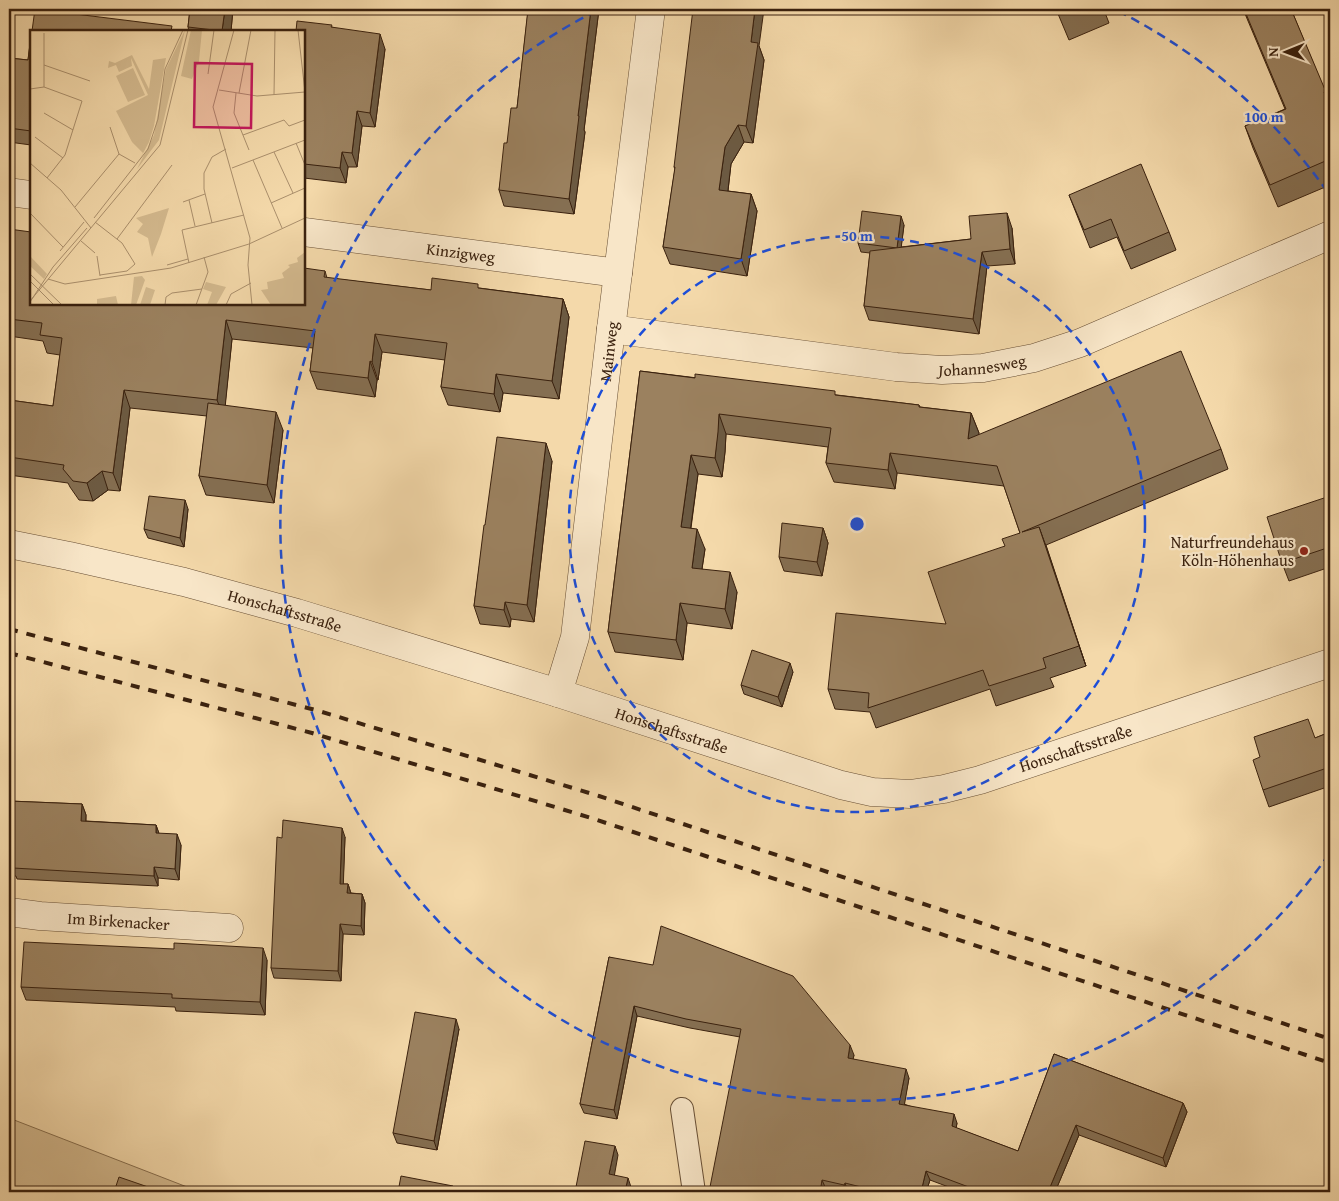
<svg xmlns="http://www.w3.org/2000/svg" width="1339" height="1201" font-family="'Gentium Book Plus',serif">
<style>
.green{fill:#d4ba8f;stroke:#876e4e}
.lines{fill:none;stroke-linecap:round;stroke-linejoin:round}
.service-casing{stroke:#684f35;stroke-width:24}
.minor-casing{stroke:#684f35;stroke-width:29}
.service{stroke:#f8e6c8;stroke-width:22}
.minor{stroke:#f8e6c8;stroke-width:28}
.rail{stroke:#3a210e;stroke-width:4;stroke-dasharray:9 9;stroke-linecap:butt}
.wall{fill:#856f52;stroke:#3a210e}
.shaded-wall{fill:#6c5a42;stroke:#3a210e}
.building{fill:#9b815f;stroke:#3a210e}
.ring{fill:none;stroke:#1d4ed8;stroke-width:2.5;stroke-dasharray:9 6}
.poi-dot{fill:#8f2418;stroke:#f8e6c8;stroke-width:2}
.labels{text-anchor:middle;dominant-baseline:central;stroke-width:4.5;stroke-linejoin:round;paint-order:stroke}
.street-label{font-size:16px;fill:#3a210e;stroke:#f8e6c8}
.poi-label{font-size:16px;fill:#3a210e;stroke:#f8e6c8;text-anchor:end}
.inset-road{fill:none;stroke:#aa8f6c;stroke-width:1}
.view{fill:#c2185b;fill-opacity:0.15;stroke:#c2185b;stroke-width:2.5}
.inset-edge{fill:none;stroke:#3a210e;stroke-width:2.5}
.centre{fill:#1d4ed8;stroke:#f8e6c8;stroke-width:2.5}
.ring-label{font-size:15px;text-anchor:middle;font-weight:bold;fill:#1d4ed8;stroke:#f8e6c8;stroke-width:4.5;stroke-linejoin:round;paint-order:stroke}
</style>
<rect width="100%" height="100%" fill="#f4d9aa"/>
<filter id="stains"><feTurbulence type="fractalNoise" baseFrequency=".004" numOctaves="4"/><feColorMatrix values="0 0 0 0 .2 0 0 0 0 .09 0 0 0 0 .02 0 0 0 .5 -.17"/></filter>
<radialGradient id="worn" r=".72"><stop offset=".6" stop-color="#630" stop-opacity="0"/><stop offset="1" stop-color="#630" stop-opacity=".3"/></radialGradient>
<path class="green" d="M 9,1118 L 200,1192 L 9,1192 Z"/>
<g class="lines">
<defs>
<path id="service" d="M 682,1109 L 694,1192"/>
<g id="minor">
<path d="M 9,192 L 31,195"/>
<path id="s1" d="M 304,232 L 618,273"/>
<path id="s2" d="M 611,329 L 896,367 L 942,370 L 983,368 L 1034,358 L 1080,343 L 1330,235"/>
<path id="s3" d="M 9,544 L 69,556 L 184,582 L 297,613 L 558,693 L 841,785 L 872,792 L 910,794 L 944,789 L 980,780 L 1330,663"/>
<path id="s4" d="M 558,693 L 575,637 L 611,329 L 651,9"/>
<path id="s5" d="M 9,912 L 40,916 L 229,928"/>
</g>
</defs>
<use href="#service" class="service-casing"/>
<use href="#minor" class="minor-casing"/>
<use href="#service" class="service"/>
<use href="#minor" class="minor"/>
<g class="rail">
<path d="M 9,629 L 319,711 L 599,796 L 1330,1039"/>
<path d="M 9,653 L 312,733 L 591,818 L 1330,1063"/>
</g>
</g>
<g class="wall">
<path d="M 190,9 L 233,9 L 231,31 L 189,31 L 188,27 Z"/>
<path d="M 505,9 L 599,9 L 584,130 L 585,132 L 574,214 L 504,206 L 499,190 L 507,143 L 517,108 L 528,12 Z"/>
<path d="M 1056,9 L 1107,9 L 1104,10 L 1109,23 L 1069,40 Z"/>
<path d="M 1243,9 L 1291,9 L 1330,104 L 1330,185 L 1278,207 L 1253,148 L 1245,126 L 1285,109 Z"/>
<path d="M 332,27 L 385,49 L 375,127 L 362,126 L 357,167 L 348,167 L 346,183 L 304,178 L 304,31 Z"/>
<path d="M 31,36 L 31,145 L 9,142 L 9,58 L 28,60 Z"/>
<path d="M 759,46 L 764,60 L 753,143 L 744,142 L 731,164 L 728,191 L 751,194 L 757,211 L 747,276 L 670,264 L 663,247 L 675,169 L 674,167 Z"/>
<path d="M 1069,195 L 1169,232 L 1176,250 L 1131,269 L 1117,237 L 1090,248 Z"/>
<path d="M 904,225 L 901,247 L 971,239 L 1012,228 L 1015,264 L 987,266 L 979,334 L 869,320 L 864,306 L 870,253 L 861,252 L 858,243 Z"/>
<path d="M 9,229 L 31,304 L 325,271 L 327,278 L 431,290 L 479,288 L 563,299 L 569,317 L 559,399 L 503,393 L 500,412 L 448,405 L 441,387 L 445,360 L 382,352 L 378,380 L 377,380 L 375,397 L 317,389 L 310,371 L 313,348 L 232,339 L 225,405 L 283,430 L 274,503 L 206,495 L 199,476 L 207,416 L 130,408 L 120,491 L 108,490 L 93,501 L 79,500 L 70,487 L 68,483 L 9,475 L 9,400 L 53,406 L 60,355 L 47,353 L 43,341 L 9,336 Z"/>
<path d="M 640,371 L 919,405 L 920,407 L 971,413 L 979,433 L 978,435 L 1221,449 L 1228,469 L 1046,545 L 1086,666 L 1050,678 L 1054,687 L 996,706 L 990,689 L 876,728 L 870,712 L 835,709 L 828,689 L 946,624 L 1005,546 L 1020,533 L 1004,486 L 897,473 L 895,489 L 834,482 L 826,463 L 828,447 L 726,434 L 725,452 L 722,477 L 698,474 L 691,528 L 705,549 L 702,569 L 737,592 L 732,629 L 687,623 L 683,660 L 615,652 L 608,632 Z"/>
<path d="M 552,461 L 534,622 L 511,619 L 510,627 L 480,624 L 474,606 L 485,525 Z"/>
<path d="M 1330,496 L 1330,567 L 1289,581 L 1282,563 Z"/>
<path d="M 188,509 L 184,547 L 148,538 L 144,529 Z"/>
<path d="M 823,528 L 828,543 L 822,576 L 784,571 L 779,557 Z"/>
<path d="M 793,672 L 782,707 L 744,694 L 741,685 Z"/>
<path d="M 1330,732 L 1330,786 L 1269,807 L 1263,790 L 1315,738 Z"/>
<path d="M 9,801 L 82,804 L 86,815 L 86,821 L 156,825 L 159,834 L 181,845 L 179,880 L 158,878 L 158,886 L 17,879 L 16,876 L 9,876 Z"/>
<path d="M 345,837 L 343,884 L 348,884 L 351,893 L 362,894 L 365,903 L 364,935 L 343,934 L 341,981 L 274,978 L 271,968 Z"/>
<path d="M 609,957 L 854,1055 L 853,1059 L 909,1078 L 904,1104 L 957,1123 L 956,1128 L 1018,1151 L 1054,1054 L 1183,1103 L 1187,1112 L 1166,1167 L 1079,1135 L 1055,1192 L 962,1192 L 930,1180 L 926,1192 L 840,1192 L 826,1189 L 740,1037 L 690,1028 L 637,1016 L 617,1119 L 584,1113 L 580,1104 Z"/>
<path d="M 267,960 L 265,1015 L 176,1011 L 175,1007 L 26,1000 L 21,987 Z"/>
<path d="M 459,1029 L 437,1150 L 397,1143 L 393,1133 Z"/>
</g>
<g class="shaded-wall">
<path d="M 225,9 L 233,9 L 231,31 L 222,31 Z"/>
<path d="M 591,9 L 599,9 L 584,130 L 585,132 L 574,214 L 569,199 L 578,116 Z"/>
<path d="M 755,9 L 764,9 L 759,46 L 764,60 L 753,143 L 746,126 L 751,42 Z"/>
<path d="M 380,34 L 385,49 L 375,127 L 370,113 Z"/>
<path d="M 1324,92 L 1326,92 L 1330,104 L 1330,108 Z"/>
<path d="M 357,111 L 362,126 L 357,167 L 352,153 Z"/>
<path d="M 738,125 L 744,142 L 731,164 L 726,207 L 719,190 L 725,147 Z"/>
<path d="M 342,152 L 348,167 L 346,183 L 340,168 Z"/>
<path d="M 751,194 L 757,211 L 747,276 L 741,259 Z"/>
<path d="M 1007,213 L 1012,228 L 1015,264 L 1010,249 Z"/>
<path d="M 901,216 L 904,225 L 900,257 L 897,248 Z"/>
<path d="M 982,252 L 987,266 L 979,334 L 973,319 Z"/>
<path d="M 563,299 L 569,317 L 559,399 L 552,381 Z"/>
<path d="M 226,320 L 232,339 L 224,418 L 217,400 Z"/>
<path d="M 375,334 L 382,352 L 378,380 L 372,362 Z"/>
<path d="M 370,361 L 377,380 L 375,397 L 368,378 Z"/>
<path d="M 496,374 L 503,393 L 500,412 L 494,394 Z"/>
<path d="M 124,390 L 130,408 L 120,491 L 113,473 Z"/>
<path d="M 276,412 L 283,430 L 274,503 L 267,485 Z"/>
<path d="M 971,413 L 979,433 L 975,459 L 968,439 Z"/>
<path d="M 719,414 L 726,434 L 725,452 L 722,477 L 715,458 Z"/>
<path d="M 546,443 L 552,461 L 534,622 L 527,605 Z"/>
<path d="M 890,453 L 897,473 L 895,489 L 888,470 Z"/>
<path d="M 691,455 L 698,474 L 688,547 L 681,527 Z"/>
<path d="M 102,471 L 108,490 L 93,501 L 87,483 Z"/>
<path d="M 185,500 L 188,509 L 184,547 L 180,538 Z"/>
<path d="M 1039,527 L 1046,546 L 1086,666 L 1079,646 Z"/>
<path d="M 823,528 L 828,543 L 822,576 L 817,562 Z"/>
<path d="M 697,529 L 705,549 L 699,588 L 692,568 Z"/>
<path d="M 730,572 L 737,592 L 732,629 L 725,609 Z"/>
<path d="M 505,602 L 511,619 L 510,627 L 504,610 Z"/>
<path d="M 680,603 L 687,623 L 683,660 L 676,640 Z"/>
<path d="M 790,663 L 793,672 L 782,707 L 778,697 Z"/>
<path d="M 82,804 L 86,815 L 85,832 L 81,821 Z"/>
<path d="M 156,825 L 160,836 L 156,833 Z"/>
<path d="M 342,828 L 345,837 L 343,893 L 340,884 Z"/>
<path d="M 177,834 L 181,845 L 179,880 L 175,869 Z"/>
<path d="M 154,867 L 158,878 L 158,886 L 154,876 Z"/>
<path d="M 348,884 L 351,894 L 347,893 Z"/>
<path d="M 362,894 L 365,903 L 364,935 L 361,926 Z"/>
<path d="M 340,924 L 343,934 L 341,981 L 338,971 Z"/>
<path d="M 263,948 L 267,960 L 265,1015 L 260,1002 Z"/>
<path d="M 634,1006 L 637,1016 L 617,1119 L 614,1110 Z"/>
<path d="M 456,1019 L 459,1029 L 437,1150 L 434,1141 Z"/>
<path d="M 850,1045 L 854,1055 L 851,1068 L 848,1058 Z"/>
<path d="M 906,1069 L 909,1078 L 903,1113 L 899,1104 Z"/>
<path d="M 1183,1103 L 1187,1112 L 1166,1167 L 1163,1158 Z"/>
<path d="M 954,1114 L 957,1123 L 955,1135 L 952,1126 Z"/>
<path d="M 1076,1125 L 1079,1135 L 1055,1192 L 1048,1192 Z"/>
<path d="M 615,1146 L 618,1155 L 613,1183 L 609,1174 Z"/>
<path d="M 926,1171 L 930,1180 L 926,1192 L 921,1192 Z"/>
<path d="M 628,1178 L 631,1187 L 630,1192 L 625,1192 Z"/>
<path d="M 822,1180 L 826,1189 L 825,1192 L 820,1192 Z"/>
<path d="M 845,1183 L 848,1192 L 847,1192 L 844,1185 Z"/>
<path d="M 453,1186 L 455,1192 L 452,1192 Z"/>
</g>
<g class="building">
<path d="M 35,9 L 172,26 L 171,31 L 32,31 Z"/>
<path d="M 190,9 L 225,9 L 222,31 L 188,27 Z"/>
<path d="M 528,9 L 591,9 L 578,116 L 579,116 L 569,199 L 499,190 L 504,143 L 507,143 L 511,108 L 517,108 Z"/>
<path d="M 693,9 L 755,9 L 751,42 L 758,43 L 746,126 L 738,125 L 725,147 L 719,190 L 751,194 L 741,259 L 663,247 L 675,167 L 674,167 Z"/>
<path d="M 1057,9 L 1071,9 L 1059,13 Z"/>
<path d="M 1244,9 L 1291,9 L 1326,92 L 1324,92 L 1330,106 L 1330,159 L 1270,185 L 1245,126 L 1286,109 Z"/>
<path d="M 297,21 L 332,25 L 331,27 L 380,34 L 370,113 L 357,111 L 352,153 L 342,152 L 340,168 L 304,164 L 304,31 L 296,31 Z"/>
<path d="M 31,36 L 31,131 L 9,128 L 9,58 L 28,60 Z"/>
<path d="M 1141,164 L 1169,232 L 1124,251 L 1111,219 L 1084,230 L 1069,195 Z"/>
<path d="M 862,211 L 901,216 L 897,248 L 858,243 Z"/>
<path d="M 1007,213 L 1010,249 L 982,252 L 973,319 L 864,306 L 870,251 L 971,239 L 969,216 Z"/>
<path d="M 9,229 L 31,232 L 31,304 L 304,304 L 304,268 L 325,271 L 324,277 L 431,290 L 432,278 L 478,284 L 478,288 L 563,299 L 552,381 L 496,374 L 494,394 L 441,387 L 447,343 L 375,334 L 372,362 L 370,361 L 368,378 L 310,371 L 315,331 L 226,320 L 217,400 L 124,390 L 113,473 L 102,471 L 87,483 L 73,481 L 63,469 L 64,465 L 9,457 L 9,400 L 53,406 L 62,338 L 40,335 L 42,323 L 9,319 Z"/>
<path d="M 1181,351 L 1221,449 L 1022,532 L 1039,527 L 1079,646 L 1043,658 L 1046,668 L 989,686 L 983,670 L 868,708 L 869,693 L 828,689 L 836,613 L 946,624 L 928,572 L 1005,546 L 1002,539 L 1020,533 L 997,466 L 890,453 L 888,470 L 826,463 L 831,428 L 719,414 L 718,432 L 715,458 L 691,455 L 681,527 L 697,529 L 692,568 L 730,572 L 725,609 L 680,603 L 676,640 L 608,632 L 640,371 L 695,378 L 695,374 L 835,391 L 835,395 L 919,405 L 919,407 L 971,413 L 968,439 Z"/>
<path d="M 208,403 L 276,412 L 267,485 L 199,476 Z"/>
<path d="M 497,437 L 546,443 L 527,605 L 505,602 L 504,610 L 474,606 L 484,525 L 485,525 Z"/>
<path d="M 149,496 L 185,500 L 180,538 L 144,529 Z"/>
<path d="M 1330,496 L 1330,547 L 1282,563 L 1267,517 Z"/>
<path d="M 782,523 L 823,528 L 817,562 L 779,557 Z"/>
<path d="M 752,650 L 790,663 L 778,697 L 741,685 Z"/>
<path d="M 1308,719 L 1315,738 L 1330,732 L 1330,767 L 1263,790 L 1253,760 L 1260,757 L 1254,737 Z"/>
<path d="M 9,801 L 82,804 L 81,821 L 156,825 L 156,833 L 177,834 L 175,869 L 154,867 L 154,876 L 13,868 L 13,866 L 9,865 Z"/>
<path d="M 283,820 L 342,828 L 340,884 L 348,884 L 347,893 L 362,894 L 361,926 L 340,924 L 338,971 L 271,968 L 277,837 L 282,838 Z"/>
<path d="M 661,926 L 793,976 L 850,1045 L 848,1058 L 906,1069 L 899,1104 L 954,1114 L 952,1126 L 1018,1151 L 1054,1054 L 1183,1103 L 1163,1158 L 1076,1125 L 1048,1192 L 982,1192 L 926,1171 L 921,1192 L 881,1192 L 845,1183 L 844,1185 L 822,1180 L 820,1192 L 709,1192 L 741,1029 L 686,1019 L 634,1006 L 614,1110 L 580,1104 L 609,957 L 653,965 Z"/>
<path d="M 24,942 L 174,949 L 174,943 L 263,948 L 260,1002 L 172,998 L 172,994 L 21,987 Z"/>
<path d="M 415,1012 L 456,1019 L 434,1141 L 393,1133 Z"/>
<path d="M 585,1141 L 615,1146 L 609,1174 L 628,1178 L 625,1192 L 575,1192 Z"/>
<path d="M 401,1176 L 453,1186 L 452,1192 L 398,1192 Z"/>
<path d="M 119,1177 L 151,1188 L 149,1192 L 114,1192 Z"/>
</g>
<g class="ring">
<circle cx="857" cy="524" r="288"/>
<path d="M1329 854A576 576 0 1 1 596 11M1118 11A576 576 0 0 1 1329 194"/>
</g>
<circle class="poi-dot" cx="1304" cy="551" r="5"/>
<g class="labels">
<g class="street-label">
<text stroke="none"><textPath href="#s1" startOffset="158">Kinzigweg</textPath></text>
<text stroke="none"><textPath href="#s4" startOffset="346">Mainweg</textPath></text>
<text stroke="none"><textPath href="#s2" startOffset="374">Johannesweg</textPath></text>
<text stroke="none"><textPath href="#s3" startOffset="284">Honschaftsstraße</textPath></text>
<text stroke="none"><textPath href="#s3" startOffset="689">Honschaftsstraße</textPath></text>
<text stroke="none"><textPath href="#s3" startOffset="1109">Honschaftsstraße</textPath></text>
<text stroke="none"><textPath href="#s5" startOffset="110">Im Birkenacker</textPath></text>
</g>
<g class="poi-label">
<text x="1294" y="542">Naturfreundehaus<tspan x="1294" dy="18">Köln-Höhenhaus</tspan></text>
</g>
</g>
<g transform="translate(30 30)">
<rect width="275" height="275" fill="#f4d9aa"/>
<path d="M 155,0 L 129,110 L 107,139 L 124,105 L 136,39 ZM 161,0 L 172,0 L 169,31 L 162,49 L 151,46 ZM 102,25 L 119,59 L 123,30 L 136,28 L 124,96 L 119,112 L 109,131 L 113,123 L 102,112 L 86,81 L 118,65 L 101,28 L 102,36 L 89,42 L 86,35 L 78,38 L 79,31 L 85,33 ZM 103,38 L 115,65 L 98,72 L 86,46 ZM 139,178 L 131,204 L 122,227 L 118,208 L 107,202 L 113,194 L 106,188 ZM 275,222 L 275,274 L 241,275 L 231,260 L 238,259 L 237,252 L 254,248 L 252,243 L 260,237 L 258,235 L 268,232 L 267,228 ZM 0,226 L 17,244 L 14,249 L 0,236 ZM 112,246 L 115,250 L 106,275 L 101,275 L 104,247 ZM 176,252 L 196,257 L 186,275 L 177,275 L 182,262 L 173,259 ZM 116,257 L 125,260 L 120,275 L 110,275 ZM 86,266 L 88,275 L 67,275 L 67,269 Z" fill="#d4ba8f"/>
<path class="inset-road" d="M 204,0 L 183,77 L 220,208 L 218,235 L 222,275M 268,0 L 275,62M 14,3 L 14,57M 14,35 L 60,51M 178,44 L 184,0M 0,59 L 14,57 L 52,71 L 35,125 L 17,148M 189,60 L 227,66 L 275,62M 206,63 L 204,83 L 219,120M 209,63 L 221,0M 244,65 L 245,0M 14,83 L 43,100M 213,105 L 254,90 L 259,96 L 275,90M 5,107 L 33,128M 266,113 L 275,135M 244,122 L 263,163M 89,124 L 105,133M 223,130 L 252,198M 0,133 L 31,160 L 61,198M 202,138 L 275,110M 159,170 L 165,196M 153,172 L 175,164M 241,173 L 275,158M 45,177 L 89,124 L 80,97M 0,183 L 33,217M 64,188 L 118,119 L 128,89 L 135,39 L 153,0M 65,192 L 92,213 L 105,234 L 97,241 L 70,245M 182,193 L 174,159 L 174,143 L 182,127 L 196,119M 87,209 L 142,135M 51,211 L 65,223M 30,221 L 54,192M 67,226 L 70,246M 159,233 L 152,200 L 214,185M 137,235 L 158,229M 0,244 L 32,275M 18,249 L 35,254 L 141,238 L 219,214 L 275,188M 0,251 L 24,275M 0,271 L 130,115 L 158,0M 0,272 L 23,237 L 57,198M 135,275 L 136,267 L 142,263 L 172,259M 166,275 L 178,242 L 174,227M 196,275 L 201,264 L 221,253"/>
<path class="view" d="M 165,33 L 222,34 L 221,98 L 164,97 Z"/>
<rect width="275" height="275" class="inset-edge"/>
</g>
<circle cx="857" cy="524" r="8" class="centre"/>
<g class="ring-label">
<text x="1264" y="122">100 m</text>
<text x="857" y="241">50 m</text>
</g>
<rect width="1339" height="1201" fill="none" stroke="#f4d9aa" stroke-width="30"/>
<rect x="10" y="10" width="1319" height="1181" fill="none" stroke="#3a210e" stroke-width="2.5"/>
<rect x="15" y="15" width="1309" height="1171" fill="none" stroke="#3a210e"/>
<g transform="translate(1286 52) rotate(269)" stroke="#f8e6c8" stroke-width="4" paint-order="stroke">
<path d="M0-4L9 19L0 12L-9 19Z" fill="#3a210e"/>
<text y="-8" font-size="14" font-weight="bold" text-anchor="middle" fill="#3a210e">N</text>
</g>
<rect width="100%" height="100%" filter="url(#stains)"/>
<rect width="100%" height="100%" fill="url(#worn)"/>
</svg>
